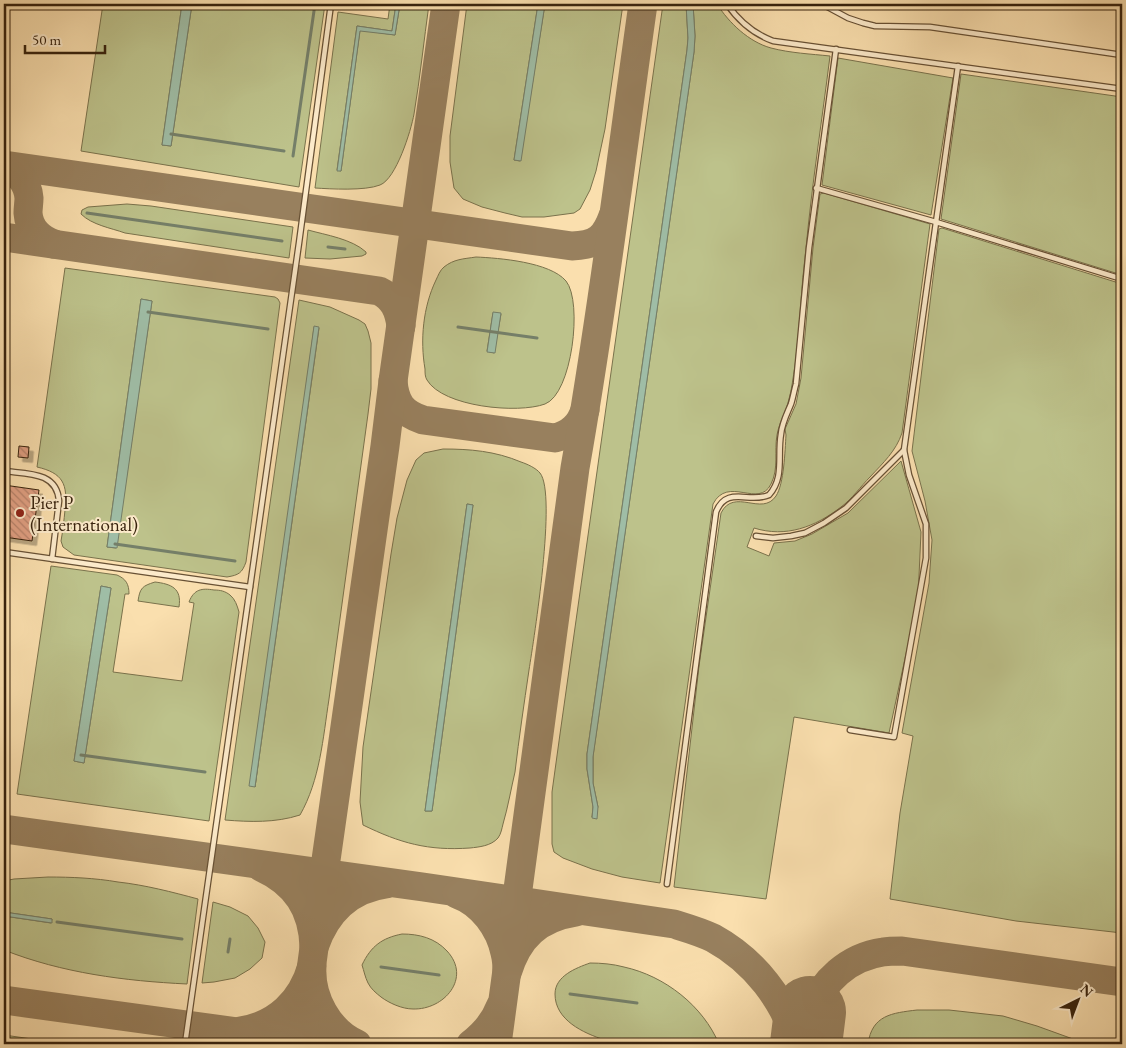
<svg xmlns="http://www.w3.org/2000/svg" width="1126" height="1048" font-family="'EB Garamond',serif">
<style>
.grass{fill:#bdc28b;stroke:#7a724c;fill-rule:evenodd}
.water{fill:#9fbda6;stroke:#757f69}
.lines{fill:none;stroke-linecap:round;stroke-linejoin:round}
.stream{stroke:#757f69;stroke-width:3}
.taxiway{stroke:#98805e;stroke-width:29}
.runway{stroke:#98805e;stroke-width:72}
.building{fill:url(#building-back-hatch);stroke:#37220d;filter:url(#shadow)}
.service-casing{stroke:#685135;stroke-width:7}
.service{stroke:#fceaca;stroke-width:4.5}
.poi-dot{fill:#8f2418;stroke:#fceaca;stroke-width:2}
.labels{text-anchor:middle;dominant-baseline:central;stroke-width:4;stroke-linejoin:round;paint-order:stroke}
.poi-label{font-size:19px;fill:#37220d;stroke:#fceaca;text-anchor:start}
</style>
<defs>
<pattern id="building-back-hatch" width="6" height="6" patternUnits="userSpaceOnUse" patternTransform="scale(1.25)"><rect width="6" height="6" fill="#e09f82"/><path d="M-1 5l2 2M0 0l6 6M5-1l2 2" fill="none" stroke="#b68169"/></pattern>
<filter id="shadow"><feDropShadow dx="4.5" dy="4.5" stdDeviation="0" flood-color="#0004"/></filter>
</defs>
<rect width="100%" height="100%" fill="#fadfae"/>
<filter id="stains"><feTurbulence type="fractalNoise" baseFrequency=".004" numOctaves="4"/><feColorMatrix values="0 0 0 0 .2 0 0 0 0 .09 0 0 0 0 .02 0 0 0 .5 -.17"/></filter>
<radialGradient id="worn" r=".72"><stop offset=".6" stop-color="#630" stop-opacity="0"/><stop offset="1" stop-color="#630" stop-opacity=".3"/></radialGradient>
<g class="grass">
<path d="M 103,4 L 182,4 L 162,145 L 171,146 L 192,4 L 325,4 L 299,187 L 81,151 Z"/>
<path d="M 390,4 L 396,4 L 392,31 L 357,26 L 337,170 L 341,171 L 360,30 L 395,35 L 400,4 L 429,4 C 424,40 420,78 414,114 C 411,131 396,179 380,185 C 365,191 331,189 315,188 L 338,12 L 388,19 Z"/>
<path d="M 467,4 L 538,4 L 514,160 L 520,161 L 545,4 L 623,4 L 605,129 L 596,171 L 590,190 L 580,209 L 574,213 L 544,217 L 522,217 L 505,213 L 482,207 L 463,199 L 454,188 L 450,162 L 450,136 Z"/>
<path d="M 663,4 L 686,4 L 688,38 L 687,50 L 587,754 L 587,769 L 593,807 L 592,817 L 598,807 L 593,783 L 593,756 L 694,52 L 695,36 L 693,4 L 717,4 C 729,23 749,42 771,48 C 790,53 811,54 830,56 C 822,120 812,184 806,248 C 801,287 800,327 795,366 C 793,377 792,389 789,399 C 786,412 779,423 777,435 C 774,452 779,468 771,484 C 759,509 728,475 713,504 L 660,883 L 622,877 L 592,869 L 563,858 L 554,852 L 552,844 L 552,792 L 560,734 Z"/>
<path d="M 838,58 L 953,78 L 931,215 L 822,185 Z"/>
<path d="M 961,74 L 1122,97 L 1122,275 L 941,219 Z"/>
<path d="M 824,193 L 930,224 L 902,433 C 896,451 883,463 870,477 C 861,486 852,499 841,507 C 815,527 786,538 754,528 L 747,547 L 769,556 L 774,543 L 795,541 L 812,534 L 848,513 L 901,461 L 921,532 L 918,598 L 889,733 L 794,717 L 766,899 L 674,887 L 699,666 L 721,513 C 734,487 762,517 776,496 C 784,484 785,451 786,435 L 785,429 L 796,404 L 801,378 L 813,248 L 820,194 Z"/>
<path d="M 127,204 L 151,206 L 293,227 L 289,258 L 125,233 C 111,228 92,225 81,214 L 82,210 L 88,207 Z"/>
<path d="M 942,228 L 1122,284 L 1122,933 L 1016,921 L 890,899 L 900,813 L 913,736 L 902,733 L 929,583 L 932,540 L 925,501 L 912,451 L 939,229 Z"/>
<path d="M 308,230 C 326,235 352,239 366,252 L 366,254 L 362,256 L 330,259 L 305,258 Z"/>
<path d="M 476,257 C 499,258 550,262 566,281 C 583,302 572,394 545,404 C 518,414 443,407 427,380 C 425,377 425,373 425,369 C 420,340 423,307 436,280 C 438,276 440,270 444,267 C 454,259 463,259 476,257 ZM 493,313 L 501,314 L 494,353 L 487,351 Z"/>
<path d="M 65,268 L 275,297 L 278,299 L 280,303 L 246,562 C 242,573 239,575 227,577 L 74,555 L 63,547 L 61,541 C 63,530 64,520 65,510 C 68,484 63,473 37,467 ZM 141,299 L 152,301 L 116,548 L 107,547 Z"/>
<path d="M 299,300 L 330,307 L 359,320 L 365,324 L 368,331 L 371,343 L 371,389 L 368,414 L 329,699 C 323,738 320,780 300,815 C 275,823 250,822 225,820 ZM 314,327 L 319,328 L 255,787 Z"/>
<path d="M 443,449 C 470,449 495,451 521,462 C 527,464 536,468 540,473 C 557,494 534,638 529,670 C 524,704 519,738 515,772 C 511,789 508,807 503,824 C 502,828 501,834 498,838 C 491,846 479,847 470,848 C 428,851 400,843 363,825 L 360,802 L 363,747 L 391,554 L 397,518 L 407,480 L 416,460 L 424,453 ZM 467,504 L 473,505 L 432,811 L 425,811 Z"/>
<path d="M 51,566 L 117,575 C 126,579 129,584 129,594 L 125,594 L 113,672 L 182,681 L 194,603 L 189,602 C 194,589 202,588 214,590 C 220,590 225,591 230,595 C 235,599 237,605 239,612 L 209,821 L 17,794 ZM 101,586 L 111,588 L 84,763 L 74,761 Z"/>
<path d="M 155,582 C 171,584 182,588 179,607 L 138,601 C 140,588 142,586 155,582 Z"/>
<path d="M 48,877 C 71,877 95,878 118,882 C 145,885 172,892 198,899 L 187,984 C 125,981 62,973 4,950 L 4,916 L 51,923 L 52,919 L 4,912 L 4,881 L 14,879 Z"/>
<path d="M 213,902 L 230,907 L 248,916 L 258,928 L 265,942 L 262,958 L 250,969 L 235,978 L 214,982 L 202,983 Z"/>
<path d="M 402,934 C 419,934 435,938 447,951 C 472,978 444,1010 413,1009 C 402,1009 389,1003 381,997 C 376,993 371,989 368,983 C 365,977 364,971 362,965 C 371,946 382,938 402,934 Z"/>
<path d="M 590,963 C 601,963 613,964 624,967 C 665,976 703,1006 719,1044 C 696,1044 673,1044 650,1044 C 640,1044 629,1045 619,1044 C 614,1044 609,1041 605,1040 C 583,1033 555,1020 555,994 C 555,976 576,968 590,963 Z"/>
<path d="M 917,1010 L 949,1010 L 1003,1016 L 1037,1026 L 1073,1039 L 1081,1044 L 1017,1044 L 1005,1043 L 1003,1044 L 868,1044 C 872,1015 892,1013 917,1010 Z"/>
<path d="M 4,1035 L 67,1044 L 4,1044 Z"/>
</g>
<g class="water">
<path d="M 182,4 L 192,4 L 171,146 L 162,145 Z"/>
<path d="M 396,4 L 400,4 L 395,35 L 360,31 L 341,171 L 337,171 L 357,26 L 392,31 Z"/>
<path d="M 538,4 L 545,4 L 521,161 L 514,160 Z"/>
<path d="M 686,4 L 693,4 L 695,36 L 694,52 L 593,757 L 593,783 L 598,807 L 597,819 L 592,818 L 593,807 L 587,769 L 587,754 L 687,50 L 688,38 Z"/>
<path d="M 141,299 L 152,301 L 117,548 L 107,547 Z"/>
<path d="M 493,312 L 501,313 L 495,353 L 487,352 Z"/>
<path d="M 314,326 L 319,327 L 255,787 L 249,786 Z"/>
<path d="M 467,504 L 473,505 L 432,811 L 425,811 Z"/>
<path d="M 101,586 L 111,588 L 84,763 L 74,761 Z"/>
<path d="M 4,912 L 52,919 L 52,923 L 4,916 Z"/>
</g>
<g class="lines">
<g class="stream">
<path d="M 171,134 L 284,151"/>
<path d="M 293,156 L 315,4"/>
<path d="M 87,213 L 282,241"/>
<path d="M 328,247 L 345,249"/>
<path d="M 148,312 L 268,329"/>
<path d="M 458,327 L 537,338"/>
<path d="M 115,544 L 235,561"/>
<path d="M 81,755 L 205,772"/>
<path d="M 57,922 L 182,939"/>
<path d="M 228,952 L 230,939"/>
<path d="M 381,967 L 439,975"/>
<path d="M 570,994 L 637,1003"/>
</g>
<g class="taxiway">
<path d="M 4,165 L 572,246 C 597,245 605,238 613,216"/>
<path d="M 4,166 C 17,170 28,183 29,198 C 29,203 28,208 28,213 C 29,229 40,239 54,244"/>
<path d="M 4,237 L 379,291 C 394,298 399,311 401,326"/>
<path d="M 393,381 C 395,403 402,413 423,420 L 555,438 C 571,434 580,425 585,410"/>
<path d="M 4,829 L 423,887 L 674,924 C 687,928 701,932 713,938 C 755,961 784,1000 798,1044"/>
<path d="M 261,867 C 296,883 313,909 314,947 C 326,912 349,889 386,884"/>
<path d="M 457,894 C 482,903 500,928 505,953 C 507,960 507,966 507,973 C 518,937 538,918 576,912"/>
<path d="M 4,1000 L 325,1044"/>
<path d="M 810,1012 C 823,981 848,957 883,952 C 889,951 896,951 902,951 L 1122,982"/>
<path d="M 240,1031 C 277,1026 302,1001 312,966 C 310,997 328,1031 357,1044"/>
<path d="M 301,1044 L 324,874 L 385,446 L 393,381 L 446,4"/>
<path d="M 471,1044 C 484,1034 494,1023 500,1007"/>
<path d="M 497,1044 L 575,468 C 602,314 621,159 643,4"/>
</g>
<path class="runway" d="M 806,1044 L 810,1012"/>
</g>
<g class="building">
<path d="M 19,446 L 29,447 L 28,458 L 18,457 Z"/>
<path d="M 4,485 L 39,490 L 32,541 L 4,537 Z"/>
</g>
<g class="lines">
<defs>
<g id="service">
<path d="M 727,4 C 738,20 754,34 773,41 L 1122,89"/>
<path d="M 822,4 L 848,18 L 863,23 L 875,26 L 930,27 L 1122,55"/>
<path d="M 816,188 L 936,222 L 1122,279"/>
<path d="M 4,471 C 26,474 57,471 59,501 L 52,559"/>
<path d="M 756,536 L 773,538 L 791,536 L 805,533 L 824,523 L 846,508 L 904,450 L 958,66"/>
<path d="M 4,552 L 250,587"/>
<path d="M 850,730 L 894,737 L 926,558 L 926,524 L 909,475 L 904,450"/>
<path d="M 667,884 L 716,512 C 727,485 749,504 769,495 C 785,477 777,456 781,434 C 782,423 787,414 791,404 C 793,398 794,391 796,384 L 809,248 L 836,49"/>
<path d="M 185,1044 L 299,243 L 331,4"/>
</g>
</defs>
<use href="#service" class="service-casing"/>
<use href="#service" class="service"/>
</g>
<circle class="poi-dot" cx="20" cy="513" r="5"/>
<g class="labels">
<g class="poi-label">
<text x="30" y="502">Pier P<tspan x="30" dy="22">(International)</tspan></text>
</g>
</g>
<rect width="1126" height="1048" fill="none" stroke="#fadfae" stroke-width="20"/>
<rect x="5" y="5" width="1116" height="1038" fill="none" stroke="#37220d" stroke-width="2.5"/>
<rect x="10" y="10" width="1106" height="1028" fill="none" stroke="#37220d"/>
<g transform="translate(1078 1000) rotate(42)" stroke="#fceaca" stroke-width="4" paint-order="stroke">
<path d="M0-4L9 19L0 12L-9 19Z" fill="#37220d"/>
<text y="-8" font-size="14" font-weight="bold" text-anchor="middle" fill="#37220d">N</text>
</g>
<path d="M25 45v8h80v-8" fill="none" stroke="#37220d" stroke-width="2.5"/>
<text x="32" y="45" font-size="15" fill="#37220d" stroke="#fceaca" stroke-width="4" paint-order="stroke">50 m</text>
<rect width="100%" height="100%" filter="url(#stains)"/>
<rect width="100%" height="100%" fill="url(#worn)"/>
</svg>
